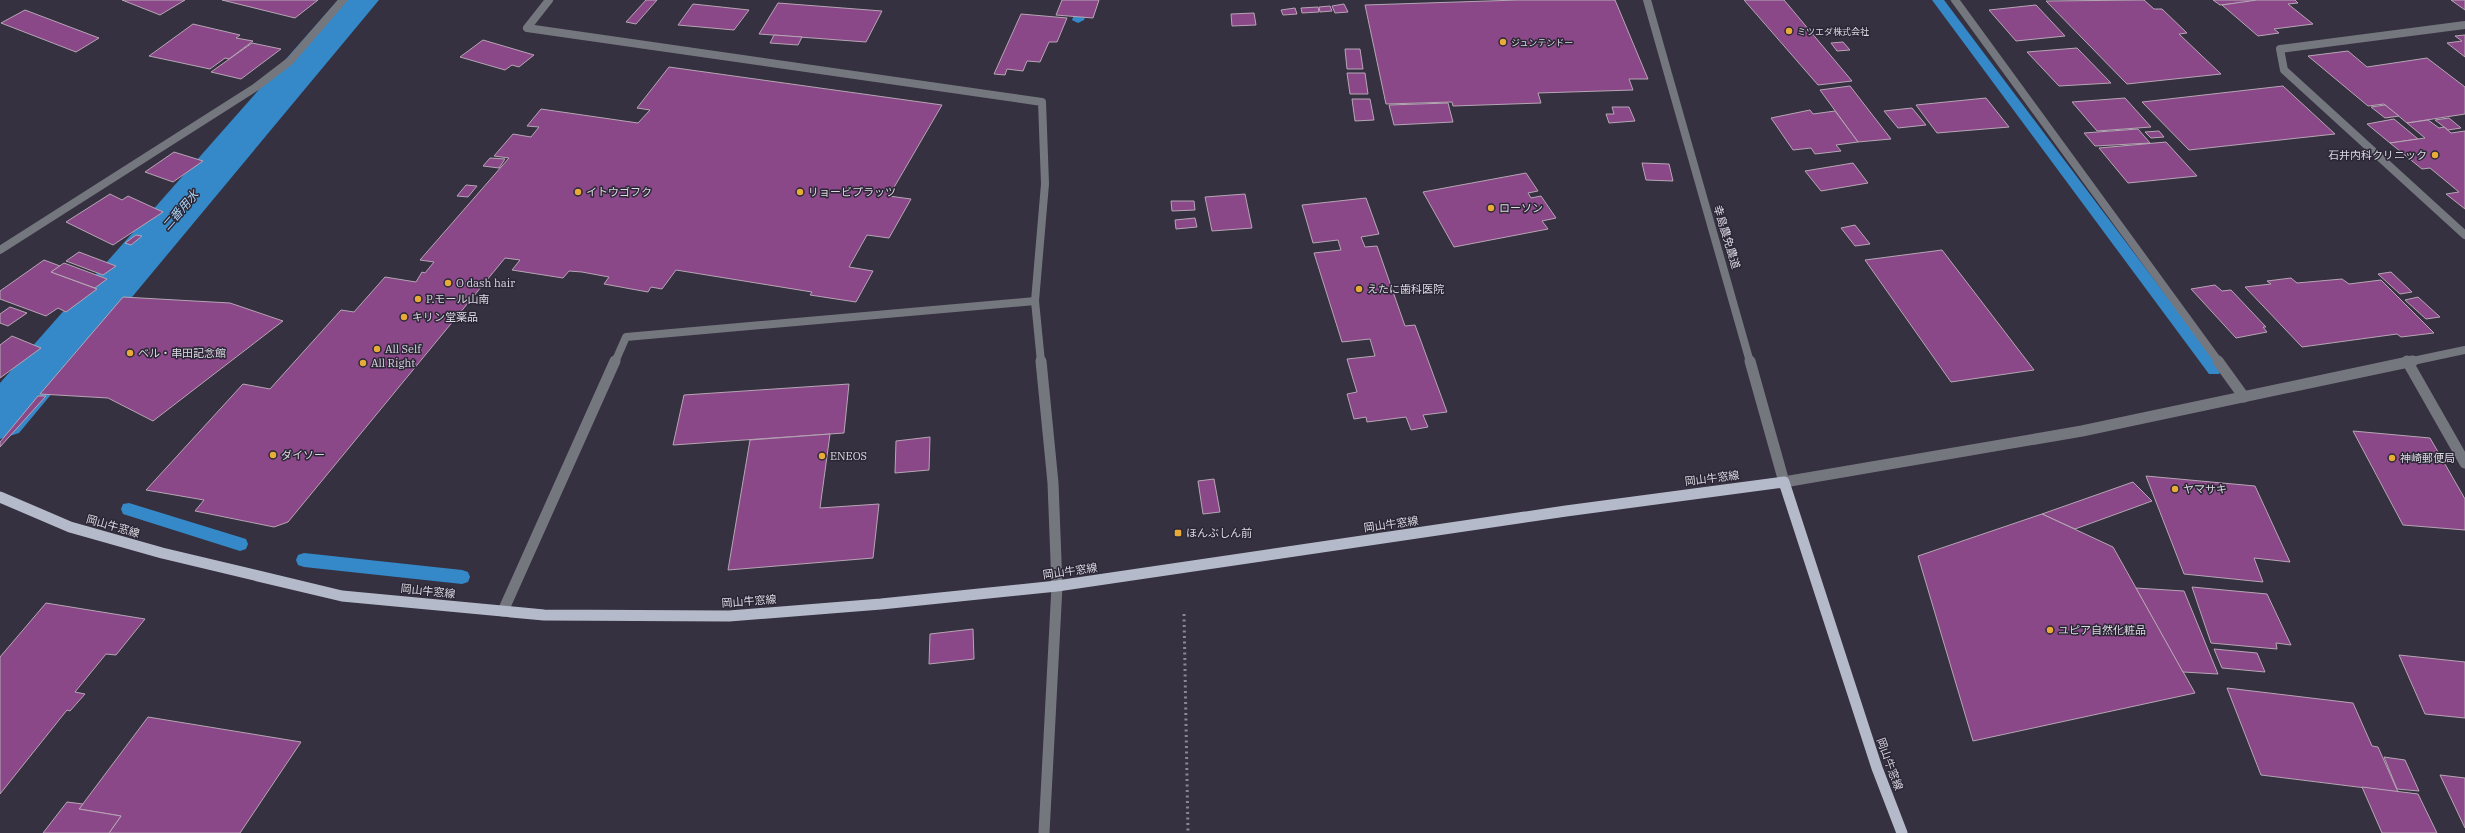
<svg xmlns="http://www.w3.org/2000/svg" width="2465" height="833" font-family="'IBM Plex Serif','Noto Sans JP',serif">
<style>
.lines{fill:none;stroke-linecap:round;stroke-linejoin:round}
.stream{fill:#3589c8;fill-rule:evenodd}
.canal{fill:#3589c8;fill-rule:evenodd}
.building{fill:#8a4888;stroke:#b6a6b4}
.path{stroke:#8b8793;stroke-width:3;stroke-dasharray:2 3.5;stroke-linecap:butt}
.minor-far1{stroke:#75777f;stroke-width:8}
.minor{stroke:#75777f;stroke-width:11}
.major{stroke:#b5baca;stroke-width:11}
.poi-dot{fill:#e7ac37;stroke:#2c2736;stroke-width:1.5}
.labels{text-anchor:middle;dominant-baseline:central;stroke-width:3;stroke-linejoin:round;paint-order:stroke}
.far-poi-label{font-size:9px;fill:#dbd8e2;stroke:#2c2736;text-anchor:start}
.poi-label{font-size:11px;fill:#dbd8e2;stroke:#2c2736;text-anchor:start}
.street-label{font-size:11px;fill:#dbd8e2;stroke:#2c2736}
.water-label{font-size:12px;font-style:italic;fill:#a8cff0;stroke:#2c2736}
</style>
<rect width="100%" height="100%" fill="#363140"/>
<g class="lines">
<g class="stream">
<path d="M 1080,0 L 1092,0 L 1084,20 L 1078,23 L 1072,20 Z"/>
<path d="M 1932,0 L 1944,0 L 2219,366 L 2221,370 L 2219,374 L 2209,374 Z"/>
<path d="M 129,503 L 246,539 L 248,544 L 246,549 L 240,551 L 123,514 L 121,509 L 123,504 Z"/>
<path d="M 304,553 L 462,570 L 468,572 L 470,577 L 468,582 L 462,584 L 304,567 L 298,565 L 296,560 L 298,555 Z"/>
</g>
<path class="canal" d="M 338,0 L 379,0 L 19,433 L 0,439 L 0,383 Z"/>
</g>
<g class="building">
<path d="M 122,0 L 185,0 L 160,15 Z"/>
<path d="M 222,0 L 318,0 L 295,18 Z"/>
<path d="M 646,0 L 657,0 L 636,24 L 626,22 Z"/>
<path d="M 1062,0 L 1099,0 L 1093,18 L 1056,15 Z"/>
<path d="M 1518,0 L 1615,0 L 1648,79 L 1629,79 L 1633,90 L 1538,93 L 1541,103 L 1453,106 L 1452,102 L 1386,104 L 1365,5 Z"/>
<path d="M 1744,0 L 1784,0 L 1852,81 L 1818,85 Z"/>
<path d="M 2144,0 L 2154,9 L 2162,9 L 2187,33 L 2179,34 L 2221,74 L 2127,84 L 2046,1 Z"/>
<path d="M 2213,0 L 2256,0 L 2257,1 L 2220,5 Z"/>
<path d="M 2257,0 L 2295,0 L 2298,3 L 2288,4 L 2313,24 L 2274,29 L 2279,33 L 2258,36 L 2222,5 Z"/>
<path d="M 2451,0 L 2465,0 L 2465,10 Z"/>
<path d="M 778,3 L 882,11 L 866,42 L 759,34 Z"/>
<path d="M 693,4 L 749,10 L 734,30 L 678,25 Z"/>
<path d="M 1344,4 L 1348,12 L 1335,13 L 1332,6 Z"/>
<path d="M 2036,5 L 2065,36 L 2016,41 L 1989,10 Z"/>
<path d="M 1330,6 L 1332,11 L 1320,12 L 1319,7 Z"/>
<path d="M 1318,7 L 1319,12 L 1302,13 L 1301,8 Z"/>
<path d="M 1295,8 L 1297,14 L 1283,15 L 1281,10 Z"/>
<path d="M 25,10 L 99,38 L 76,52 L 1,23 Z"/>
<path d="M 1254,13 L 1256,25 L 1232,26 L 1231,14 Z"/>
<path d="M 1021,14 L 1067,18 L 1057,42 L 1049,42 L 1040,62 L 1027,61 L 1023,71 L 1007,69 L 1005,75 L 994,74 Z"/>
<path d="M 193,24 L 240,35 L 236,38 L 253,41 L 229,59 L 225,58 L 210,69 L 149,56 Z"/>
<path d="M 774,35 L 802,37 L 798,45 L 770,43 Z"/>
<path d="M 2465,35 L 2465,57 L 2447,43 L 2462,41 L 2455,36 Z"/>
<path d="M 483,40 L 534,55 L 519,67 L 512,65 L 505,70 L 460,57 Z"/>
<path d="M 1843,42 L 1850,50 L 1837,51 L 1831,43 Z"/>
<path d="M 252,43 L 281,49 L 241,79 L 211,72 Z"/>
<path d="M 2077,48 L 2111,83 L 2059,86 L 2027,52 Z"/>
<path d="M 1345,49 L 1360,49 L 1363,69 L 1347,69 Z"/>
<path d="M 2348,51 L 2367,67 L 2427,58 L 2465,87 L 2465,114 L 2407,123 L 2384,104 L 2368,106 L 2308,56 Z"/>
<path d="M 669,67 L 942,105 L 889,196 L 911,199 L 889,238 L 867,235 L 849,267 L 873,271 L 856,302 L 810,295 L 812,292 L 676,270 L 662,289 L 651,287 L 648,292 L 604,284 L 609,277 L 582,272 L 569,271 L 563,278 L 512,270 L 520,260 L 505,258 L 288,522 L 274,527 L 195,511 L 204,500 L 146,490 L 243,384 L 270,389 L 341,310 L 354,312 L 385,277 L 416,282 L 422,272 L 425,273 L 434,262 L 420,260 L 509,158 L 494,156 L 513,134 L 531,137 L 539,127 L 527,126 L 541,109 L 638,123 L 650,110 L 637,108 Z"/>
<path d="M 1347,73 L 1365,73 L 1368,94 L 1350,94 Z"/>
<path d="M 1850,86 L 1891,139 L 1858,142 L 1820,90 Z"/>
<path d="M 2283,86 L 2335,134 L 2189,150 L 2142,102 Z"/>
<path d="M 1986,98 L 2009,127 L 1937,133 L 1916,105 Z"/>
<path d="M 2125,98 L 2151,127 L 2097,131 L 2072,102 Z"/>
<path d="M 1352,99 L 1370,99 L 1374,120 L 1355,121 Z"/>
<path d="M 1448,103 L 1453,122 L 1394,125 L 1389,105 Z"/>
<path d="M 2385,105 L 2399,116 L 2385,118 L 2371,107 Z"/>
<path d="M 1612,107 L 1629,107 L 1635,121 L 1609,123 L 1606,114 L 1614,114 Z"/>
<path d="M 1912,108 L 1926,125 L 1898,128 L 1884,111 Z"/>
<path d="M 1810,110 L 1813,114 L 1835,111 L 1858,142 L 1836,145 L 1841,151 L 1815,154 L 1811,148 L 1793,150 L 1771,118 Z"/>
<path d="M 2449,118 L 2461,128 L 2448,130 L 2435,120 Z"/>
<path d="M 2394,119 L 2418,139 L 2390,143 L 2367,124 Z"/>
<path d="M 2428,120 L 2439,128 L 2444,127 L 2451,133 L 2465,131 L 2465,209 L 2446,194 L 2459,192 L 2430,168 L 2422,169 L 2390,143 L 2425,138 L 2407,123 Z"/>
<path d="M 2138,129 L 2150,143 L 2095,146 L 2084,133 Z"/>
<path d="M 2159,131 L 2164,137 L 2151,138 L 2145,132 Z"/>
<path d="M 2166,142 L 2197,176 L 2128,183 L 2099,148 Z"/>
<path d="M 174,152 L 203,161 L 173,182 L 145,172 Z"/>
<path d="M 490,158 L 505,159 L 499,168 L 483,166 Z"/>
<path d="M 1642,163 L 1669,164 L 1673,181 L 1646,180 Z"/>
<path d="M 1853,163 L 1868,183 L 1821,191 L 1805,171 Z"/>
<path d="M 1526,173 L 1538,191 L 1528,193 L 1531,198 L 1541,196 L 1556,218 L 1542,221 L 1548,229 L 1454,247 L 1423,192 Z"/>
<path d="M 466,185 L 477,186 L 468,197 L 457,196 Z"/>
<path d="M 110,194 L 122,200 L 128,196 L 163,212 L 113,245 L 66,222 Z"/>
<path d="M 1245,194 L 1252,228 L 1212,231 L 1205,197 Z"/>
<path d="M 1366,198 L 1379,234 L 1361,237 L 1365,247 L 1377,246 L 1405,326 L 1415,325 L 1447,412 L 1423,415 L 1428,427 L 1411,430 L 1406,417 L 1367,422 L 1366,417 L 1354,419 L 1347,394 L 1357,392 L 1347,359 L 1375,356 L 1370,339 L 1342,342 L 1314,253 L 1341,250 L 1338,240 L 1313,243 L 1302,205 Z"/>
<path d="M 1171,201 L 1194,201 L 1195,210 L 1172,211 Z"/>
<path d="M 1195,218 L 1197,227 L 1176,229 L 1175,220 Z"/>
<path d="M 1855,225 L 1870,244 L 1855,246 L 1841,228 Z"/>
<path d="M 136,235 L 142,236 L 131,245 L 125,243 Z"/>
<path d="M 1942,250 L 2034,370 L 1951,382 L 1865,260 Z"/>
<path d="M 79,252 L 116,266 L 103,275 L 66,261 Z"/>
<path d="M 44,260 L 60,266 L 51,272 L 97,289 L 66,312 L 58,308 L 46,316 L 0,299 L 0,291 Z"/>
<path d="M 64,263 L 107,279 L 95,288 L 51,272 Z"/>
<path d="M 2391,272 L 2412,292 L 2400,294 L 2378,274 Z"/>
<path d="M 2291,278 L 2297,283 L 2342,279 L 2349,284 L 2381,280 L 2434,333 L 2401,337 L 2397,334 L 2302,347 L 2245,287 L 2271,284 L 2267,281 Z"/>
<path d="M 2215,285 L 2222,291 L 2231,290 L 2266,327 L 2263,327 L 2267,332 L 2236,338 L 2191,289 Z"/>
<path d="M 123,297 L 230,303 L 283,321 L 153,421 L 108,398 L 40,394 Z"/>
<path d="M 2418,297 L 2440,317 L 2426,319 L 2405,300 Z"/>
<path d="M 10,307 L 27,313 L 8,326 L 0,323 L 0,314 Z"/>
<path d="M 12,336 L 41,348 L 0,378 L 0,345 Z"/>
<path d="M 849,384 L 844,433 L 673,445 L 684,395 Z"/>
<path d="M 38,396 L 46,396 L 0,447 L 0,442 Z"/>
<path d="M 2353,431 L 2430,438 L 2465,499 L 2465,530 L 2403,525 Z"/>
<path d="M 830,434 L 820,508 L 879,504 L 873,558 L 728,570 L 750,440 Z"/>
<path d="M 930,437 L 929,470 L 895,473 L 896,441 Z"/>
<path d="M 2146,476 L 2255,486 L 2290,562 L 2254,558 L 2263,582 L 2184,574 Z"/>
<path d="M 1214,479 L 1220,512 L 1203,514 L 1198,481 Z"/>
<path d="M 2133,482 L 2152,501 L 2075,529 L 2042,514 Z"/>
<path d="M 2042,514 L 2113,547 L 2195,693 L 1973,741 L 1918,556 Z"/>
<path d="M 2192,587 L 2267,594 L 2291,645 L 2276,643 L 2277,649 L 2211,643 Z"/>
<path d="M 2136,588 L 2184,591 L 2218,674 L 2183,672 Z"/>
<path d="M 46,603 L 145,619 L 116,655 L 106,654 L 75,692 L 85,694 L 70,711 L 67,710 L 0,794 L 0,657 Z"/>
<path d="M 973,629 L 974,659 L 929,664 L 930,634 Z"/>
<path d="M 2214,649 L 2257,653 L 2265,672 L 2222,668 Z"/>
<path d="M 2399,655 L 2465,662 L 2465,718 L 2425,714 Z"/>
<path d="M 2227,688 L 2353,703 L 2372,746 L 2378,747 L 2398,792 L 2261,775 Z"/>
<path d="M 148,717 L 301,742 L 240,833 L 109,833 L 121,816 L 79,809 Z"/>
<path d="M 2384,757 L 2405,760 L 2419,791 L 2397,789 Z"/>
<path d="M 2440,775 L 2465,778 L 2465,828 Z"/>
<path d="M 2362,787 L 2418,794 L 2437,833 L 2382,833 Z"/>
<path d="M 67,802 L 83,804 L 79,809 L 121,816 L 109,833 L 43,833 Z"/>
</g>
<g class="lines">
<path class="path" d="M 1184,614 L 1188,833"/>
<g class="minor-far1">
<path d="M 549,0 L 527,28 L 1042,102 L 1045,184 L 1035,301 L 1041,362"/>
<path d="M 1647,0 L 1750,362"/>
<path d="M 1955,0 L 2219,362"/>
<path d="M 2465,25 L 2280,49 L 2284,70 L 2465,235"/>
<path d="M 0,250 L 256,87 L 290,61 L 343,0"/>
<path d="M 615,362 L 626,337 L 1035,301"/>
<path d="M 2408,362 L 2465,350"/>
</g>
<g class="minor">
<path d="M 1041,361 L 1053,483 L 1057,586 L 1044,833"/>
<path d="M 1750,361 L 1784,482 L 2082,431 L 2413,361"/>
<path d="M 2218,361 L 2244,397"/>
<path d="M 2407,361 L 2465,463"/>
<path d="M 503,611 L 615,361"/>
</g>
<path class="major" d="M 0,497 L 70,527 L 162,553 L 342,596 L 544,615 L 729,616 L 881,604 L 1057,586 L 1566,511 L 1784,482 L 1877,768 L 1902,833"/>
</g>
<g class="poi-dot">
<circle cx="1789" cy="31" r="4"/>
<circle cx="1503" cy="42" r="4"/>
<circle cx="2435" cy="155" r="4"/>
<circle cx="578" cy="192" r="4"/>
<circle cx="800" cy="192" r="4"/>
<circle cx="1491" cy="208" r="4"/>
<circle cx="448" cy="283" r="4"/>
<circle cx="1359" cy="289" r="4"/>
<circle cx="418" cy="299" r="4"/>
<circle cx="404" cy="317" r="4"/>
<circle cx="377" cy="349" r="4"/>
<circle cx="130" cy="353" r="4"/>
<circle cx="363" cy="363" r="4"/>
<circle cx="273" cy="455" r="4"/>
<circle cx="822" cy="456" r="4"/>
<circle cx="2392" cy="458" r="4"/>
<circle cx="2175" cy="489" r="4"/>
<rect x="1174" y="529" width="8" height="8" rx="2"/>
<circle cx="2050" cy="630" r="4"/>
</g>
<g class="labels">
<g class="far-poi-label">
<text x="1797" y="31">ミツエダ株式会社</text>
<text x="1511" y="42">ジュンテンドー</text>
</g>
<g class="poi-label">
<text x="2427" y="155" text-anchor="end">石井内科クリニック</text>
<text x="586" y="192">イトウゴフク</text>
<text x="808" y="192">リョービプラッツ</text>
<text x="1499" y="208">ローソン</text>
<text x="456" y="283">O dash hair</text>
<text x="1367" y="289">えたに歯科医院</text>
<text x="426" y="299">P.モール山南</text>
<text x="412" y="317">キリン堂薬品</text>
<text x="385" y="349">All Self</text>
<text x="138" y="353">ベル・串田記念館</text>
<text x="371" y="363">All Right</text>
<text x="281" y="455">ダイソー</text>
<text x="830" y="456">ENEOS</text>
<text x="2400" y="458">神崎郵便局</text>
<text x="2183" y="489">ヤマサキ</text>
<text x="1186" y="533">ほんぶしん前</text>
<text x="2058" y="630">ユピア自然化粧品</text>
</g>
<g class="street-label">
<text transform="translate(1727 237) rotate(73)">幸島農免農道</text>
<text transform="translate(1712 478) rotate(-7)">岡山牛窓線</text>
<text transform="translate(1391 524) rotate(-8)">岡山牛窓線</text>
<text transform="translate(113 526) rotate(16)">岡山牛窓線</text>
<text transform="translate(1070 571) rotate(-8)">岡山牛窓線</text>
<text transform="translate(428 591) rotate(6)">岡山牛窓線</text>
<text transform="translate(749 601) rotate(-4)">岡山牛窓線</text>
<text transform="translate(1890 764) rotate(70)">岡山牛窓線</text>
</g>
<g class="water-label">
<text transform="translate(180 210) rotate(-49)">二番用水</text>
</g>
</g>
</svg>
